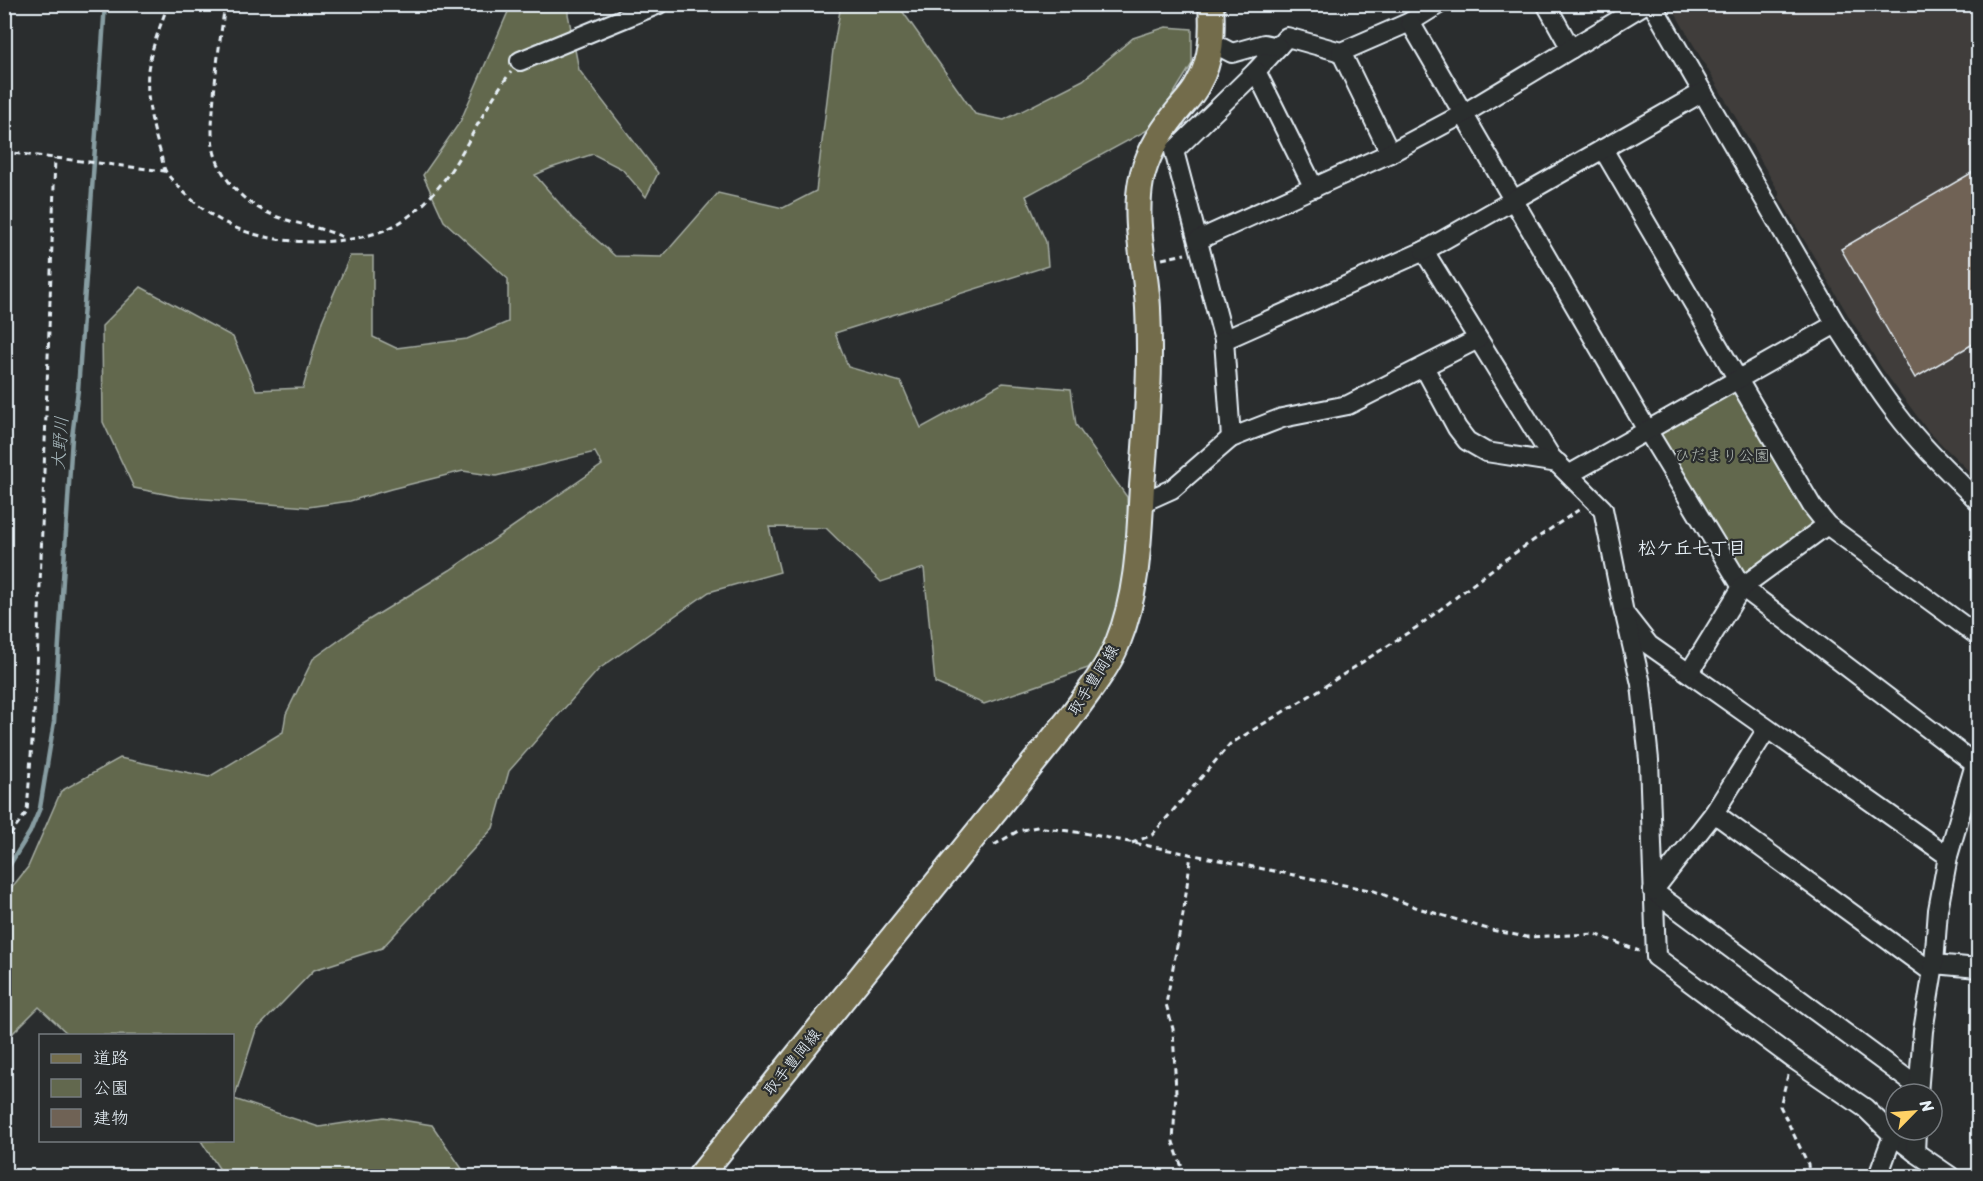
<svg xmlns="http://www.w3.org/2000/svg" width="1983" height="1181" font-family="Sriracha,'Klee One',sans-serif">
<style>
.built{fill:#3f3d3a}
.green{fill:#62684e;stroke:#a5aca3;stroke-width:1.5}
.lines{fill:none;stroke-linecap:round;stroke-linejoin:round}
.stream{stroke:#879da2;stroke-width:4.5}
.building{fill:#6f6255;stroke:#e8f1f8;stroke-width:1.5}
.minor-casing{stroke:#e8f1f8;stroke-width:22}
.major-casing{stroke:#e8f1f8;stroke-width:28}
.path{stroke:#e8f1f8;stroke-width:3;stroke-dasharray:6 4.5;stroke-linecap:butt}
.minor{stroke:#2a2d2e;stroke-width:18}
.major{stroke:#736c4b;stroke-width:24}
.labels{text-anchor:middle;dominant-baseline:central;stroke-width:4.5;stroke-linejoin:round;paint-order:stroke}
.park-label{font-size:16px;fill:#b2bab4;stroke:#2a2d2e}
.street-label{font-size:16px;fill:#e8f1f8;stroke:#2a2d2e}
.water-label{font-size:18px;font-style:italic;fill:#a8b9be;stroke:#2a2d2e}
.neighbourhood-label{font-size:18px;font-weight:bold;fill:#e8f1f8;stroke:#2a2d2e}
</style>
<rect width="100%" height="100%" fill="#2a2d2e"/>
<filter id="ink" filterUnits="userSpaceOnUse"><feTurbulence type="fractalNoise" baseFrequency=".0167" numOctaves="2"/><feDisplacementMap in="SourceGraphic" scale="12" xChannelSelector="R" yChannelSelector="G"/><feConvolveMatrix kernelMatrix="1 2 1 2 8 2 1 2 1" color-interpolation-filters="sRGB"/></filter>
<g filter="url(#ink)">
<path class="built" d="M 1676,4 L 1978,5 L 1978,480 L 1928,431 L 1883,370 L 1848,315 L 1779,197 L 1779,192 L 1675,13 Z"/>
<g class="green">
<path d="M 511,5 L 568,5 L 568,14 L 579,70 L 658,173 L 646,197 L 622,169 L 593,154 L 551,168 L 535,175 L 572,218 L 615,256 L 662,257 L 718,193 L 783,208 L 816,191 L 833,50 L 841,5 L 898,5 L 975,114 L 1004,120 L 1083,80 L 1133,38 L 1166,27 L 1192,29 L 1192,64 L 1153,127 L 1026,196 L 1046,242 L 1048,266 L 835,333 L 848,367 L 901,382 L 921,428 L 1003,383 L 1071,389 L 1076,425 L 1127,497 L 1129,552 L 1109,645 L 1088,668 L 984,704 L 935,683 L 924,568 L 881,582 L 826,528 L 769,527 L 780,572 L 709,592 L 599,669 L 509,771 L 493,828 L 382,948 L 314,970 L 256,1030 L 234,1099 L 319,1127 L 384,1117 L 432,1125 L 467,1176 L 224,1176 L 201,1141 L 232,1140 L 232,1036 L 69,1035 L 39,1007 L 7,1039 L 5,1048 L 5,896 L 28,867 L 61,791 L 120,758 L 209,777 L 283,732 L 286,714 L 313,659 L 362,624 L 450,570 L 602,465 L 595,452 L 496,476 L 463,471 L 391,489 L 350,501 L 308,507 L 180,497 L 134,488 L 103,422 L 102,326 L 141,287 L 233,337 L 256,390 L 303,388 L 322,321 L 350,256 L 373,256 L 373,337 L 396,348 L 467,339 L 508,322 L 508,279 L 444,221 L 423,175 L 460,122 Z"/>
<path d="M 1738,378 L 1827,525 L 1742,587 L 1647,430 Z"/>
</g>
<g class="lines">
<path class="stream" d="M 4,874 L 30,832 L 40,808 L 54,722 L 72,437 L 78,390 L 105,4"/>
</g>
<path class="building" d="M 1978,169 L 1978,341 L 1915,378 L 1841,249 Z"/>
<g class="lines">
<defs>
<g id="minor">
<path d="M 1439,4 L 1410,22 L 1341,52 L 1287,37 L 1256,71 L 1174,151 L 1224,340 L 1424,251 L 1551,457 L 1603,509 L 1624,613 L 1649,645 L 1948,856"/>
<path d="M 1546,4 L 1571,49"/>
<path d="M 1652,4 L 1836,324 C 1856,354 1874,385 1896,413 C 1920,445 1950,473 1978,501"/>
<path d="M 1410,22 L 1647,430 L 1742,587 L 1975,764"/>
<path d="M 1211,42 L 1232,53 L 1264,44 L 1278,47"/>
<path d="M 1341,52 L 1390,153"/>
<path d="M 520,61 L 659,4"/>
<path d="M 1256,71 L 1314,188"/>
<path d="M 1603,149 L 1812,506 L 1827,525 L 1978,636"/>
<path d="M 1198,240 L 1390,153 L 1463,114 L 1645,4"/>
<path d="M 1424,251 L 1703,92"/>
<path d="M 1224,340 L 1231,438"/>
<path d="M 1424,367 L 1457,428 L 1467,441 L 1486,452 L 1558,463"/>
<path d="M 1570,474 L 1836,324"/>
<path d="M 1141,503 L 1172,489 L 1231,438 L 1282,418 L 1348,405 L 1478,339"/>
<path d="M 1626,619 L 1641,684 L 1649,760 L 1656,957 L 1792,1058 L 1865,1108 L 1893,1135 L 1915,1152"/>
<path d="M 1689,673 L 1742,587 L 1827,525"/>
<path d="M 1714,813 L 1932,972"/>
<path d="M 1653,891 L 1918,1087"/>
<path d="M 1653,891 L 1714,813 L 1767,729"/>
<path d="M 1934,964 L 1978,968"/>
<path d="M 1918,1094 L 1923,1031 L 1934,964 L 1938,910 L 1948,856 L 1978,754"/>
<path d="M 1916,1130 L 1915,1152 L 1950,1176"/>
<path d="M 1878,1176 L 1893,1135"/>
</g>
<path id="major" d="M 700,1176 L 1069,719 C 1086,695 1107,670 1118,642 C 1138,593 1139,538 1142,486 C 1147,426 1151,368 1148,308 C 1146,267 1133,223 1141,181 C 1146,156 1160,133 1176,113 C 1183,104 1193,95 1198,84 C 1212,60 1213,32 1211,4"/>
</defs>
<use href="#minor" class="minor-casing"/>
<use href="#major" class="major-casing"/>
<g class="path">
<path d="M 168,4 C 161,25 151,48 148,70 C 146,100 152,126 161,154 C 162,160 163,167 166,172 C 171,180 180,188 187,195 C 218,225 250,237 293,241 C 325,244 374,240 402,221 C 456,186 473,120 511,72"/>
<path d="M 225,4 C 220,40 215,74 213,110 C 212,123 211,138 214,151 C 221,178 241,200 266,212 C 290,224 320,226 345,238"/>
<path d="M 4,152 L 165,171"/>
<path d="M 1162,259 L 1185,254"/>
<path d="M 1132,843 L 1152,835 L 1230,744 L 1316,692 L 1420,625 L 1503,561 L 1580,509"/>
<path d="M 4,844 L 27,812 L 37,671 L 55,158"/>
<path d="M 994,845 L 1018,831 L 1037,827 L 1084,833 L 1374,891 L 1418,908 L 1491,930 L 1526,937 L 1595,934 L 1639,951"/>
<path d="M 1788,1075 L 1780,1106 L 1808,1164 L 1809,1176"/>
<path d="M 1185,1176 L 1173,1142 L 1176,1093 L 1173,1029 L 1166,1004 L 1184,909 L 1191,854"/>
</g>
<use href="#minor" class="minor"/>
<use href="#major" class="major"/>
</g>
</g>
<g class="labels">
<g class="park-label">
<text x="1722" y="455">ひだまり公園</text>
</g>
<g class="street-label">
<text transform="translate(1093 680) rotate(-58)">取手豊岡線</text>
<text transform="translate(792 1062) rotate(-51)">取手豊岡線</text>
</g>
<g class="water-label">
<text transform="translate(60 443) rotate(-86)">大野川</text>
</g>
<g class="neighbourhood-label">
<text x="1692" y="548">松ケ丘七丁目</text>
</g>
</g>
<rect width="1983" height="1181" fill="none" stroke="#2a2d2e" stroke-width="24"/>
<rect x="12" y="12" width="1959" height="1157" fill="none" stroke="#e8f1f8" stroke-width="2" filter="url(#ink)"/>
<rect x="39" y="1034" width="195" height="108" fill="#2a2d2e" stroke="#767b7f" stroke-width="1.5"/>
<rect x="51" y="1054" width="30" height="9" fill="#736c4b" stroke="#767b7f" stroke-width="1.5"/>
<text x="93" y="1064" font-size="18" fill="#e8f1f8">道路</text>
<rect x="51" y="1079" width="30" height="18" fill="#62684e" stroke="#767b7f" stroke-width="1.5"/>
<text x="93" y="1094" font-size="18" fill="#e8f1f8">公園</text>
<rect x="51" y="1109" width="30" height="18" fill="#6f6255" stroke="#767b7f" stroke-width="1.5"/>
<text x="93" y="1124" font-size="18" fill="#e8f1f8">建物</text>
<g transform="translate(1914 1112) rotate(65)"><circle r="28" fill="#2a2d2e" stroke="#767b7f" stroke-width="1.5"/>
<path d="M0-4.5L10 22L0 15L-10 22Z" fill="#ffd166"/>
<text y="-9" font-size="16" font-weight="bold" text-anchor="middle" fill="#e8f1f8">N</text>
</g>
</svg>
